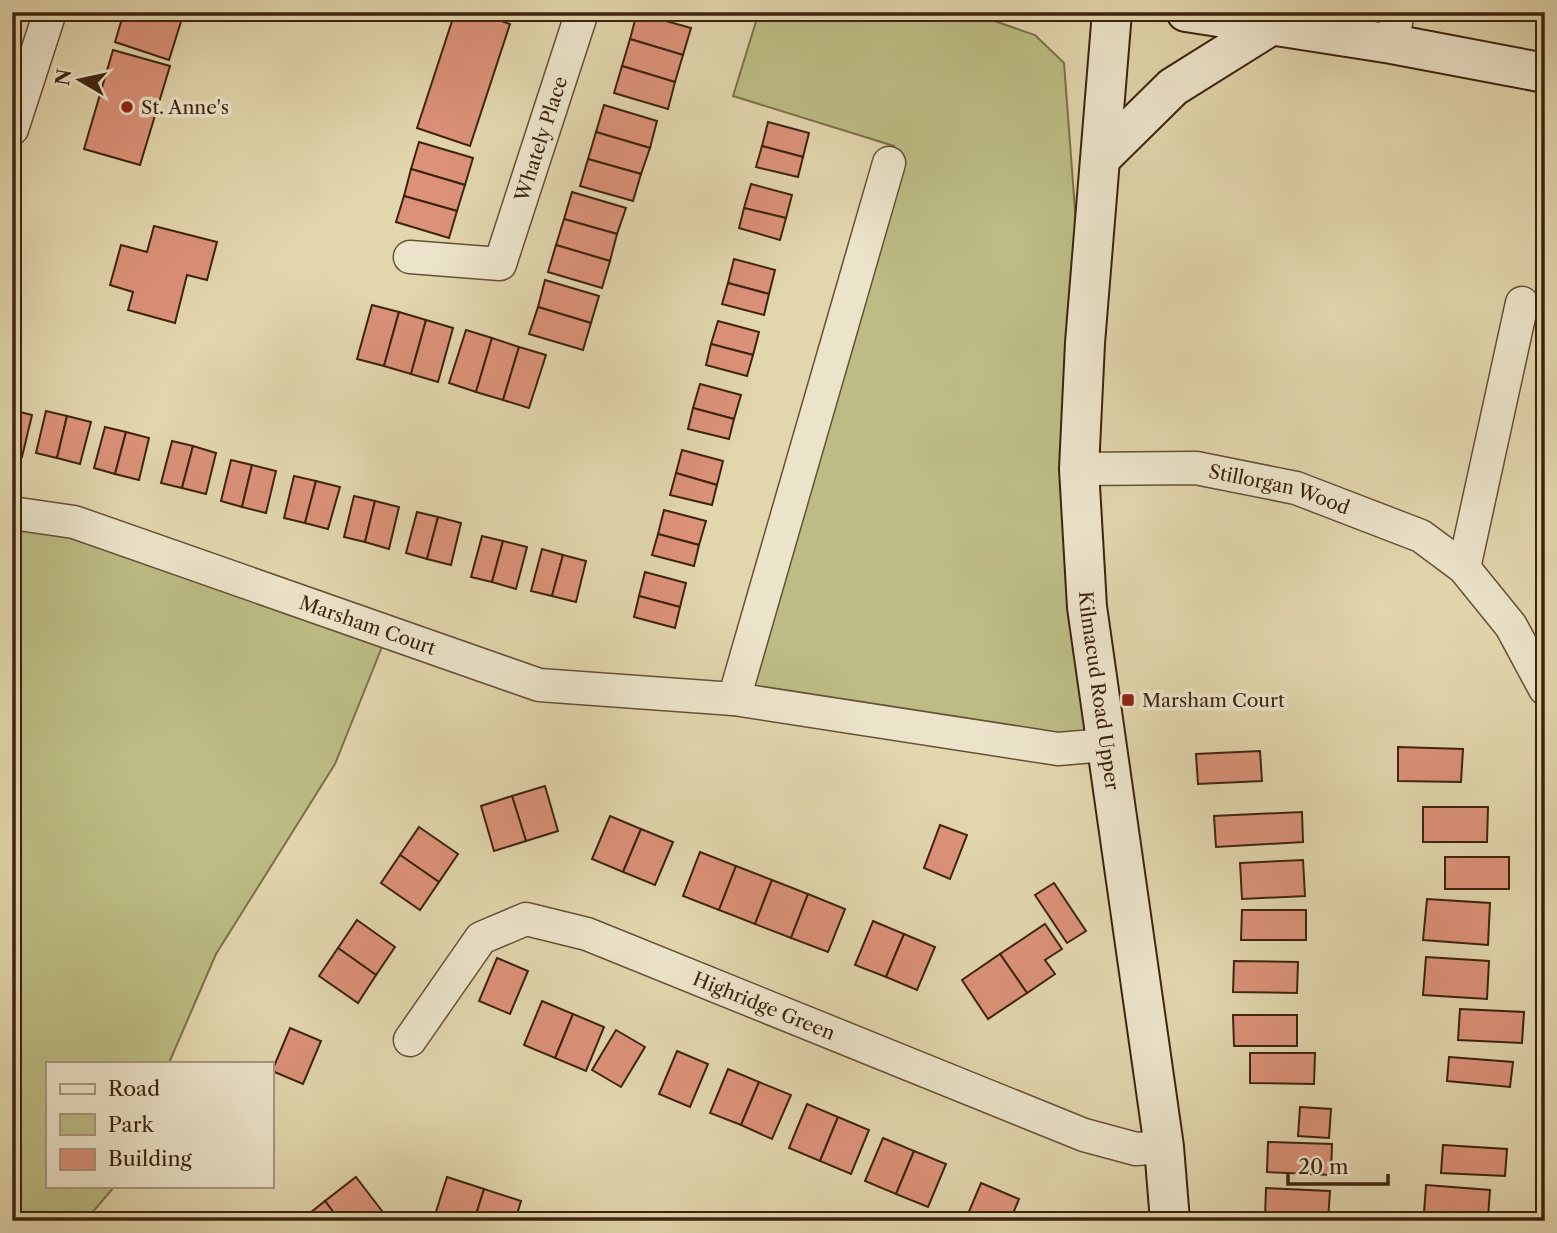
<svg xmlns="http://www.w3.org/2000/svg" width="1557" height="1233" font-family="'Libre Caslon Text',serif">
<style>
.green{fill:#bcbc84;stroke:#7c7049;stroke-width:2}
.building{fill:#dc9279;stroke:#3d240e;stroke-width:2}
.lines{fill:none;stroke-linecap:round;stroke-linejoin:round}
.street-casing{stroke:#665036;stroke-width:35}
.secondary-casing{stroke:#3d240e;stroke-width:42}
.street{stroke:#ece4ca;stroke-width:32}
.secondary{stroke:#ece4ca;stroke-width:38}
.poi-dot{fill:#8f2418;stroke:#ece4ca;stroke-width:2.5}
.labels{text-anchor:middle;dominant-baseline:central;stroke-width:7;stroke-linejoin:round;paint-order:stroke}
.poi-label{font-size:19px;fill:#3d240e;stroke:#ece4ca;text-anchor:start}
.street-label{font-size:19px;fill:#3d240e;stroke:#ece4ca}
</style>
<rect width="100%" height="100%" fill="#e2d6ad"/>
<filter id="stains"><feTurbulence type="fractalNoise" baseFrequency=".00286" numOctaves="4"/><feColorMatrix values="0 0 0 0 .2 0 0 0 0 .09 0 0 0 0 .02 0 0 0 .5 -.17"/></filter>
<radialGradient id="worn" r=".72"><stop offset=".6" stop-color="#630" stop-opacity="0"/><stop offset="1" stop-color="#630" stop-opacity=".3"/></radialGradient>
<g class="green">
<path d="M 759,12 L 968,12 L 1035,35 L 1064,63 L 1085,343 L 1105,745 L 734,699 L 894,146 L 733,96 Z"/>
<path d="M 12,513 L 388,632 L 335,764 L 216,954 L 169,1063 L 47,1063 L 47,1186 L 115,1186 L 85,1221 L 12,1221 Z"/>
</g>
<g class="building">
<path d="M 12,12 L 24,12 L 12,50 Z"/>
<path d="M 124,12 L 184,12 L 169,60 L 115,42 Z"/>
<path d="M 455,12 L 476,12 L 510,24 L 470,146 L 417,128 Z"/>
<path d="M 637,13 L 691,28 L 683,55 L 630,39 Z"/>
<path d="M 630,39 L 683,55 L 675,82 L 622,66 Z"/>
<path d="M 113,50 L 170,66 L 140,165 L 84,149 Z"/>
<path d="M 622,66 L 675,82 L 668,109 L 614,93 Z"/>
<path d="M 604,105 L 657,121 L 650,148 L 596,132 Z"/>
<path d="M 768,122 L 809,133 L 803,157 L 762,146 Z"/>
<path d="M 596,132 L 650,148 L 641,174 L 588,159 Z"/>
<path d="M 419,142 L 473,158 L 465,185 L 411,169 Z"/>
<path d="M 762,146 L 803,157 L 798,177 L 756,167 Z"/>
<path d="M 588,159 L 641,174 L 633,201 L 580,186 Z"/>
<path d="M 411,169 L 465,185 L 457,211 L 404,196 Z"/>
<path d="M 751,184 L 792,195 L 786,218 L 744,208 Z"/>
<path d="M 572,192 L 626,208 L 617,234 L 564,219 Z"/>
<path d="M 404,196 L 457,211 L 449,238 L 396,222 Z"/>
<path d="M 744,208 L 786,218 L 780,240 L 739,228 Z"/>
<path d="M 564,219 L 617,234 L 610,261 L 556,245 Z"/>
<path d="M 154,226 L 217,242 L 207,280 L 187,275 L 175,323 L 128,310 L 133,292 L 110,285 L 121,245 L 147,252 Z"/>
<path d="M 556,245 L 610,261 L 602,288 L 548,272 Z"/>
<path d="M 734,259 L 775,270 L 769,294 L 728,283 Z"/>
<path d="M 545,280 L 599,296 L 591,323 L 538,307 Z"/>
<path d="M 728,283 L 769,294 L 764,315 L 722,304 Z"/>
<path d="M 372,305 L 399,312 L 384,366 L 357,359 Z"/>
<path d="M 538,307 L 591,323 L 583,350 L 529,334 Z"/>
<path d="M 399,312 L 426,320 L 411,374 L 384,366 Z"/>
<path d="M 426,320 L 453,328 L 438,382 L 411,374 Z"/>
<path d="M 718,321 L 759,332 L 753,355 L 711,344 Z"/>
<path d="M 466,330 L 492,338 L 476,392 L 449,383 Z"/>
<path d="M 492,338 L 519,347 L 503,400 L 476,392 Z"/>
<path d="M 711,344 L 753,355 L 747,376 L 706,365 Z"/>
<path d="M 519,347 L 546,355 L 529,408 L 503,400 Z"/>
<path d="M 700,384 L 741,395 L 734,419 L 693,408 Z"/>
<path d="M 693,408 L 734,419 L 729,439 L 688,429 Z"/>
<path d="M 12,410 L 32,415 L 22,457 L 12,454 Z"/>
<path d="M 46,411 L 67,416 L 57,458 L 36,453 Z"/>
<path d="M 67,416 L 91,422 L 80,464 L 57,458 Z"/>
<path d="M 105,427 L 126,432 L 115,474 L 94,468 Z"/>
<path d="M 126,432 L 149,438 L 139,480 L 115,474 Z"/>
<path d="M 172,441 L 193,446 L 182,488 L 161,483 Z"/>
<path d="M 193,446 L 216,453 L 206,494 L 182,488 Z"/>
<path d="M 682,450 L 723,461 L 717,485 L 676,473 Z"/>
<path d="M 231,460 L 252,465 L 242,507 L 221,501 Z"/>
<path d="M 252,465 L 276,471 L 266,513 L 242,507 Z"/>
<path d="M 676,473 L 717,485 L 712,505 L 670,495 Z"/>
<path d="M 294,476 L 316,481 L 305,523 L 284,518 Z"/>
<path d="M 316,481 L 340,487 L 328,529 L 305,523 Z"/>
<path d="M 354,496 L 375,501 L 365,542 L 344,537 Z"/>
<path d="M 375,501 L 399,507 L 389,549 L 365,542 Z"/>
<path d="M 664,510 L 706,521 L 699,545 L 658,534 Z"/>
<path d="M 417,512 L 438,517 L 427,559 L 406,553 Z"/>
<path d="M 438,517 L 461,523 L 451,565 L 427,559 Z"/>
<path d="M 658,534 L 699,545 L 694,566 L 652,555 Z"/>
<path d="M 482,536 L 503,541 L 492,582 L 471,577 Z"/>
<path d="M 503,541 L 527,547 L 516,589 L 492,582 Z"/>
<path d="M 542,549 L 563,555 L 552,596 L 531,591 Z"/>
<path d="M 563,555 L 586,561 L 576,602 L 552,596 Z"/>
<path d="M 645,572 L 686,583 L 680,607 L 639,596 Z"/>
<path d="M 639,596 L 680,607 L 675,628 L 634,617 Z"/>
<path d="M 1398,747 L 1463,749 L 1461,782 L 1398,781 Z"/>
<path d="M 1260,751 L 1262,781 L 1198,784 L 1196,754 Z"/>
<path d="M 545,786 L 558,831 L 526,841 L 512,796 Z"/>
<path d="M 512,796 L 526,841 L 494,851 L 481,806 Z"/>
<path d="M 1423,807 L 1488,807 L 1487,842 L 1423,842 Z"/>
<path d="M 1302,812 L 1303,842 L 1216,847 L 1214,816 Z"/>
<path d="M 610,816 L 641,829 L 623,872 L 592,859 Z"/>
<path d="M 940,825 L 967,835 L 950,879 L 924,868 Z"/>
<path d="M 419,827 L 458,854 L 439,882 L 400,855 Z"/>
<path d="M 641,829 L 673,842 L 655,885 L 623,872 Z"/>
<path d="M 700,852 L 736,866 L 719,910 L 683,896 Z"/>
<path d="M 400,855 L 439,882 L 420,910 L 381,883 Z"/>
<rect x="1445" y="857" width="64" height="32"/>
<path d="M 1303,860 L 1305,896 L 1242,899 L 1240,863 Z"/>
<path d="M 736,866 L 772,880 L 755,924 L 719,910 Z"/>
<path d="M 772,880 L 808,894 L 791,938 L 755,924 Z"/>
<path d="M 1054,883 L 1086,931 L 1067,943 L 1035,895 Z"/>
<path d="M 808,894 L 845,909 L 828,952 L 791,938 Z"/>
<path d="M 1427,899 L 1490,903 L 1488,945 L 1423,940 Z"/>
<path d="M 1242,910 L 1306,910 L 1306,940 L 1241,940 Z"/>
<path d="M 357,920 L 395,947 L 376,975 L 338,948 Z"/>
<path d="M 873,921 L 904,934 L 886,977 L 855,965 Z"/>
<path d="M 1045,924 L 1062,949 L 1045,960 L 1055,974 L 1027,993 L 1000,954 Z"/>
<path d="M 904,934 L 935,947 L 917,990 L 886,977 Z"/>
<path d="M 338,948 L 376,975 L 358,1003 L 319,976 Z"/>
<path d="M 1000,954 L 1027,993 L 988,1019 L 962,980 Z"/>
<path d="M 1426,957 L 1489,961 L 1487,999 L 1423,995 Z"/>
<path d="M 497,958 L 528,971 L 510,1014 L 479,1001 Z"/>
<path d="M 1234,961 L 1298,962 L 1297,993 L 1233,992 Z"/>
<path d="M 542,1001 L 573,1014 L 555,1058 L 524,1045 Z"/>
<path d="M 1460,1009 L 1524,1012 L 1522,1043 L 1458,1040 Z"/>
<path d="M 573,1014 L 604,1027 L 586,1071 L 555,1058 Z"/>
<path d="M 1233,1015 L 1297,1015 L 1297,1046 L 1234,1046 Z"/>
<path d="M 290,1028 L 321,1041 L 303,1084 L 272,1071 Z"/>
<path d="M 616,1030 L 645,1047 L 621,1087 L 592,1070 Z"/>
<path d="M 677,1051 L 708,1064 L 690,1107 L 659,1094 Z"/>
<path d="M 1250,1053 L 1315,1053 L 1314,1084 L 1250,1083 Z"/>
<path d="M 1449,1057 L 1513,1062 L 1510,1087 L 1447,1081 Z"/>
<path d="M 728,1069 L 759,1082 L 741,1125 L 710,1113 Z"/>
<path d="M 759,1082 L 791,1095 L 772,1139 L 741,1125 Z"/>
<path d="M 807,1104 L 838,1117 L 820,1161 L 789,1148 Z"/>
<path d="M 1300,1107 L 1331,1109 L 1329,1138 L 1298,1136 Z"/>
<path d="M 838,1117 L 869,1130 L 851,1174 L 820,1161 Z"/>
<path d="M 883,1138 L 914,1151 L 896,1194 L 865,1181 Z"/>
<path d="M 1268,1142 L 1332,1144 L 1331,1175 L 1267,1172 Z"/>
<path d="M 1443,1145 L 1507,1149 L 1505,1176 L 1441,1173 Z"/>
<path d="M 914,1151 L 946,1164 L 928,1207 L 896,1194 Z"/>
<path d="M 356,1177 L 382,1211 L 369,1221 L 340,1221 L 325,1201 Z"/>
<path d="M 447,1177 L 484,1189 L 474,1221 L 443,1221 L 434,1218 Z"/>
<path d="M 981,1183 L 1019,1199 L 1010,1221 L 965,1221 Z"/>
<path d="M 1426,1185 L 1490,1190 L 1488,1218 L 1424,1213 Z"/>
<path d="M 1266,1188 L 1330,1191 L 1328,1221 L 1265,1218 Z"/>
<path d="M 484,1189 L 521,1201 L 515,1221 L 474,1221 Z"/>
<path d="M 325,1201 L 340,1221 L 300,1221 Z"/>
</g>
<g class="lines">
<defs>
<g id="street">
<path d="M 1392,44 L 1398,12"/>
<path d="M 12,129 L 50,12"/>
<path id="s1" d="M 410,257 L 500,264 L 582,12"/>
<path id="s2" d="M 1079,469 L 1196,468 L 1296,488 L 1421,536 L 1464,568 L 1511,626 L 1545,689"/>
<path id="s3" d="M 12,513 L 74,522 L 539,685 L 734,699 L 1058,749 L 1106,745"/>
<path d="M 1464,568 L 1522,303"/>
<path d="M 734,699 L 889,163"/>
<path id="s4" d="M 410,1040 L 481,938 L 526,919 L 587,934 L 1084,1135 L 1136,1149 L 1164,1147"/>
</g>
<g id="secondary">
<path id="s5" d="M 1112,12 L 1085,343 L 1079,469 L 1087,607 L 1164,1147 L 1170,1221"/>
<path d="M 1186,12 L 1392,44 L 1545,73"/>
<path d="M 1101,158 L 1173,87 L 1272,25"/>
</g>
</defs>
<use href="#street" class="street-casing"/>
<use href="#secondary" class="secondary-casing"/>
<use href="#street" class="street"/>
<use href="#secondary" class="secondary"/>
</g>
<g class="poi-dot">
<circle cx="127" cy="107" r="7"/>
<rect x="1121" y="693" width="14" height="14" rx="3.5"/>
</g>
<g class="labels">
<g class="poi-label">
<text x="141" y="107">St. Anne's</text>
<text x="1142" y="700">Marsham Court</text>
</g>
<g class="street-label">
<text stroke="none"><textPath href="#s1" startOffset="222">Whately Place</textPath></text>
<text stroke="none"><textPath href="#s2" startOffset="203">Stillorgan Wood</textPath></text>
<text stroke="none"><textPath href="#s3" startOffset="374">Marsham Court</textPath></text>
<text stroke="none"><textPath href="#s5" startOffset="681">Kilmacud Road Upper</textPath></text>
<text stroke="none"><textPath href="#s4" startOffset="427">Highridge Green</textPath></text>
</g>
</g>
<rect width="1557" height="1233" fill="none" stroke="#e2d6ad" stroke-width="42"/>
<rect x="14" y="14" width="1529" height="1205" fill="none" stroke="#3d240e" stroke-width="3.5"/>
<rect x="21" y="21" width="1515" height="1191" fill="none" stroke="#3d240e" stroke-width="2"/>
<rect x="46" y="1062" width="228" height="126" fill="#ece4ca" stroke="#a6977f" stroke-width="2"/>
<rect x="60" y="1084" width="35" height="10" fill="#ece4ca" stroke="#a6977f" stroke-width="2"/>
<text x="108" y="1096" font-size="21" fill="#3d240e">Road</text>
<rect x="60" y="1114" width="35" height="21" fill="#bcbc84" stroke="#a6977f" stroke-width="2"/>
<text x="108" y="1132" font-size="21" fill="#3d240e">Park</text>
<rect x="60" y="1149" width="35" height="21" fill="#dc9279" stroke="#a6977f" stroke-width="2"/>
<text x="108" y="1166" font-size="21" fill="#3d240e">Building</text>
<g transform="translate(80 80) rotate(279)" stroke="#ece4ca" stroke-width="5" paint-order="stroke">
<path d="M0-5L12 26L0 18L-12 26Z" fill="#3d240e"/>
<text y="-10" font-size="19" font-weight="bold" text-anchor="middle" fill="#3d240e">N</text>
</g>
<path d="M1288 1174v10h100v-10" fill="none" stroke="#3d240e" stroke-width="3.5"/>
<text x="1298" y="1174" font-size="21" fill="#3d240e" stroke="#ece4ca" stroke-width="5" paint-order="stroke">20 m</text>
<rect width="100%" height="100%" filter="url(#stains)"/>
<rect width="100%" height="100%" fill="url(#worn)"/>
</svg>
